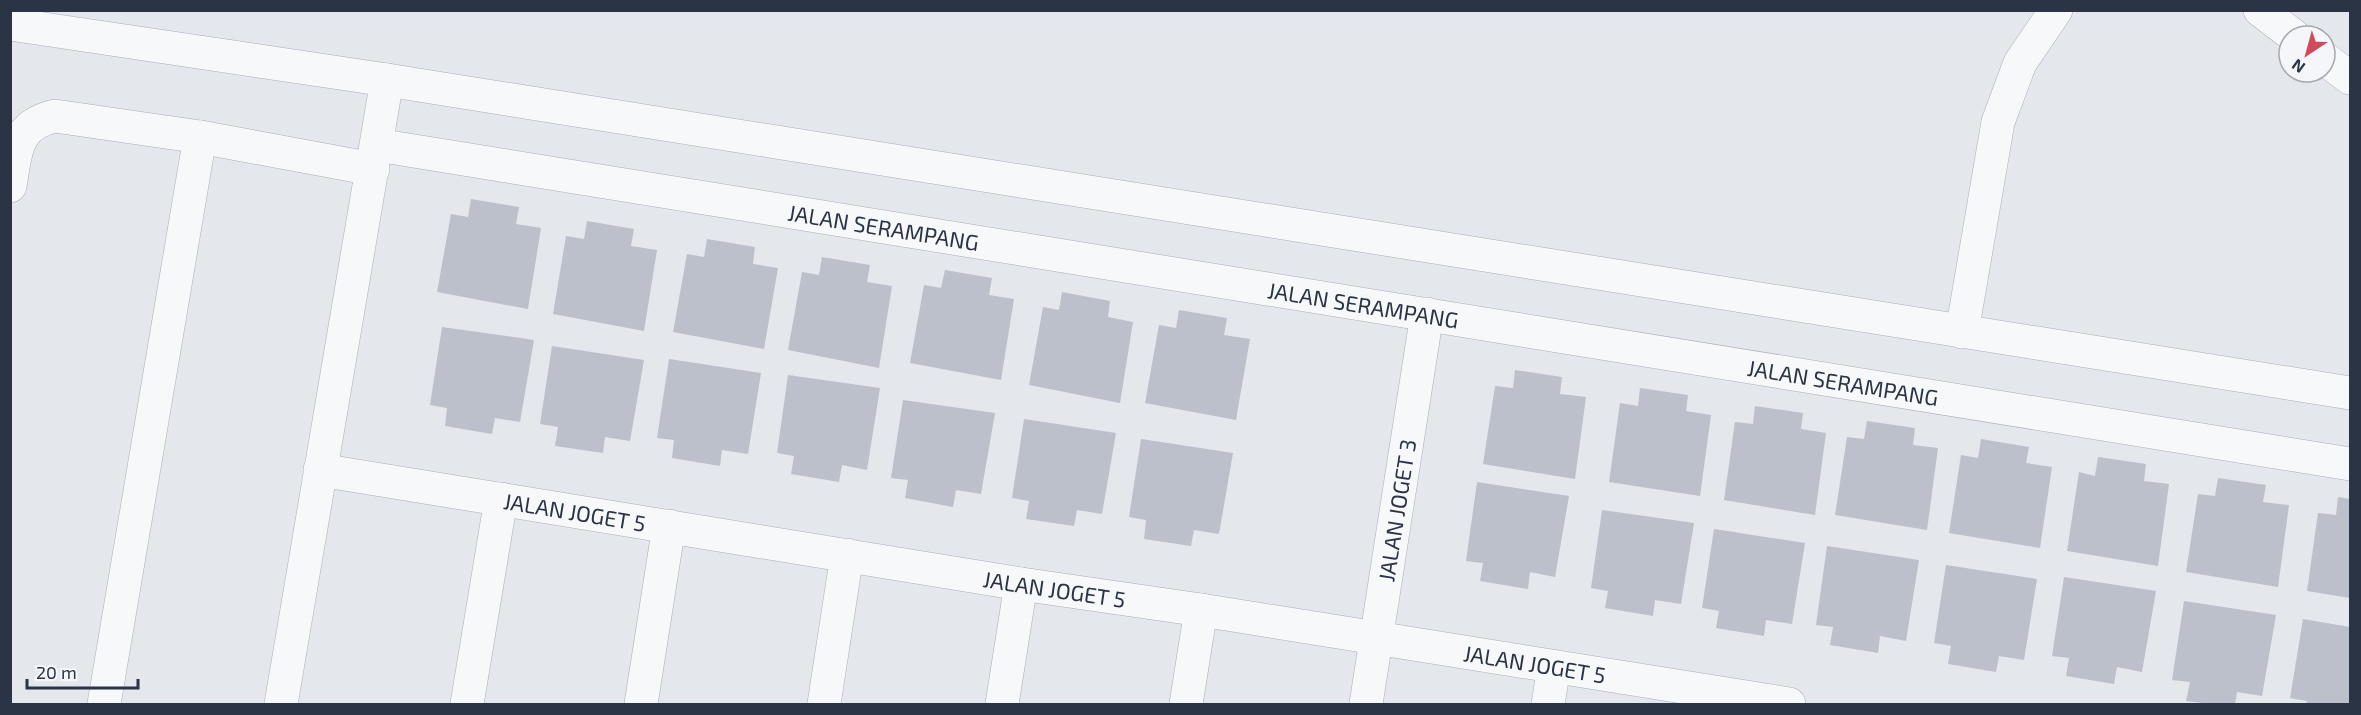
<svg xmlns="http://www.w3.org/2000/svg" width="2361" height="715" font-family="'Exo 2',sans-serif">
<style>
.building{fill:#bbc0ca}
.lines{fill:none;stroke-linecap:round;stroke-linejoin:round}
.minor-casing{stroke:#a9aeb7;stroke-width:34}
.minor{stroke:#f7f8fa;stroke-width:33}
.labels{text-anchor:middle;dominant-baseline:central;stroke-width:4.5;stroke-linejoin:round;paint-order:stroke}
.street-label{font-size:22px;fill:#2b3445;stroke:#f4f6f9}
</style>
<rect width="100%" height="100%" fill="#e4e7ec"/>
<g class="building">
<path d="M 471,199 L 519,207 L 516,224 L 541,228 L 528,309 L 437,292 L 451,214 L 468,217 Z"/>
<path d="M 587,221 L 634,229 L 631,246 L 657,250 L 644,331 L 553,314 L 566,236 L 584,239 Z"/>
<path d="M 707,239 L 755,247 L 753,264 L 778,268 L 764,349 L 673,332 L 687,254 L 704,257 Z"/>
<path d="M 822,257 L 870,265 L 867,282 L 892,286 L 879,368 L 788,350 L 802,272 L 819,275 Z"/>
<path d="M 945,270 L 992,278 L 989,295 L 1014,299 L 1001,380 L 910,363 L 924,285 L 941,288 Z"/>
<path d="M 1062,292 L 1110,301 L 1108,317 L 1133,322 L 1120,403 L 1029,385 L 1043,307 L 1059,310 Z"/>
<path d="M 1179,310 L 1227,318 L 1224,335 L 1250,339 L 1236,420 L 1145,403 L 1159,325 L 1176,328 Z"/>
<path d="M 442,327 L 534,340 L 520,422 L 495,418 L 492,434 L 445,426 L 447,408 L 430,405 Z"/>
<path d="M 552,346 L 644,360 L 630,441 L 605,437 L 603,453 L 555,446 L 558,427 L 540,424 Z"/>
<path d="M 669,359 L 761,373 L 748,454 L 722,450 L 720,466 L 672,458 L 674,440 L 657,438 Z"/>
<path d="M 1515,370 L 1562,377 L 1560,394 L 1586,397 L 1575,479 L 1483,464 L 1495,386 L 1513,388 Z"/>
<path d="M 788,375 L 880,388 L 867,470 L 842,465 L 839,482 L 791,474 L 794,456 L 777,453 Z"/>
<path d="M 1640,388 L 1688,395 L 1686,411 L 1711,415 L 1700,496 L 1609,482 L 1620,403 L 1638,406 Z"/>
<path d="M 903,400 L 995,413 L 981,494 L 956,490 L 953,507 L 905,498 L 908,480 L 891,478 Z"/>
<path d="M 1755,406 L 1803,413 L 1801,429 L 1826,433 L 1815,515 L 1724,500 L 1735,422 L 1753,424 Z"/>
<path d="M 1024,419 L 1116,433 L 1102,514 L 1077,510 L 1074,526 L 1026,519 L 1029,501 L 1012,498 Z"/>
<path d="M 1867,421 L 1915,428 L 1913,445 L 1938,448 L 1927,530 L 1835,515 L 1847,437 L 1864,439 Z"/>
<path d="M 1141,439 L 1233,453 L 1219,534 L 1194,530 L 1191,546 L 1144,539 L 1146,520 L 1129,517 Z"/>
<path d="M 1981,439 L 2029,447 L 2026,463 L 2052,467 L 2040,548 L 1949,533 L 1961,455 L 1978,458 Z"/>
<path d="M 2098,457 L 2146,464 L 2144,481 L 2169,484 L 2158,566 L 2067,551 L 2079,472 L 2095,476 Z"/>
<path d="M 2218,478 L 2266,485 L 2263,502 L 2289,505 L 2278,587 L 2186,572 L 2198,494 L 2215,496 Z"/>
<path d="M 1477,482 L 1569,496 L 1555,577 L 1530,572 L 1528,589 L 1480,581 L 1483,563 L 1466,561 Z"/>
<path d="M 2338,497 L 2350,499 L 2350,598 L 2307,591 L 2318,513 L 2336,515 Z"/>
<path d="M 1602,510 L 1694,523 L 1681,604 L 1655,600 L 1653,616 L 1605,608 L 1608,591 L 1591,588 Z"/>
<path d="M 1714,529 L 1805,543 L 1792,624 L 1766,620 L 1764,636 L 1716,628 L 1719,611 L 1702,608 Z"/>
<path d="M 1827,546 L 1919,560 L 1906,641 L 1880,636 L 1878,653 L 1830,645 L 1833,627 L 1816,625 Z"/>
<path d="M 1946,565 L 2037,579 L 2024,660 L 1999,656 L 1996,672 L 1948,664 L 1951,646 L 1934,643 Z"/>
<path d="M 2064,577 L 2156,591 L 2142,672 L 2117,667 L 2114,684 L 2066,676 L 2069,658 L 2052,656 Z"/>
<path d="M 2184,601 L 2276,615 L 2262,696 L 2237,692 L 2235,704 L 2211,704 L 2186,701 L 2190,682 L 2172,680 Z"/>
<path d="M 2303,619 L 2350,627 L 2350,704 L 2306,704 L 2307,701 L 2290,698 Z"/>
</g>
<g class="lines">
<defs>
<g id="minor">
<path d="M 2260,10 L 2294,36"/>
<path d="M 10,24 L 387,80 L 2350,393"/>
<path d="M 2325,59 L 2350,78"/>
<path id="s1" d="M 377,145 L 2350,464"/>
<path d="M 10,186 C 16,151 15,125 55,116 L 200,137 L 373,169"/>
<path d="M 1962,332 L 1998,122 L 2020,63 L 2056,10"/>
<path id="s2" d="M 320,470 L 1021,584 L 1201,610 L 1789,704"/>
<path d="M 104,704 L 200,137"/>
<path d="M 281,704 L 387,80"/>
<path d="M 467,704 L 501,499"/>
<path d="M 641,704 L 669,526"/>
<path d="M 824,704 L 847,555"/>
<path d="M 1002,704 L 1021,584"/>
<path d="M 1186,704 L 1201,610"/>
<path id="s3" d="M 1366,704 L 1427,314"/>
<path d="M 1548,704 L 1554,667"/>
</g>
</defs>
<use href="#minor" class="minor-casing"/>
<use href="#minor" class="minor"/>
</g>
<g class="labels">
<g class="street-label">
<text stroke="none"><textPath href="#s1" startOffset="513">JALAN SERAMPANG</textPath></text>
<text stroke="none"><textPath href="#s1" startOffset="999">JALAN SERAMPANG</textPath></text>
<text stroke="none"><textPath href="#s1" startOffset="1485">JALAN SERAMPANG</textPath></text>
<text stroke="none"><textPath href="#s3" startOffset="196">JALAN JOGET 3</textPath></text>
<text stroke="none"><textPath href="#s2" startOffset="258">JALAN JOGET 5</textPath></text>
<text stroke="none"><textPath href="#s2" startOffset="744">JALAN JOGET 5</textPath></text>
<text stroke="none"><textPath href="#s2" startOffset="1230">JALAN JOGET 5</textPath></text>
</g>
</g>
<rect width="2361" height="715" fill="none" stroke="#2b3445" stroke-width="24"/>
<g transform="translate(2307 54) rotate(216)"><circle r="28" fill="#f4f6f9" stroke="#a4a8b1" stroke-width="1.5"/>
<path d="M0-4.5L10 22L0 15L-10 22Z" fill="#d1495b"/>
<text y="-9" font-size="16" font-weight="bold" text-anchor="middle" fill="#2b3445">N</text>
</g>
<path d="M27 679v9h111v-9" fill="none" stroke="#2b3445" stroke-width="3"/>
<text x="36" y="679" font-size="18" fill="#2b3445" stroke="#f4f6f9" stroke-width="4.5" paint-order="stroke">20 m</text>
</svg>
